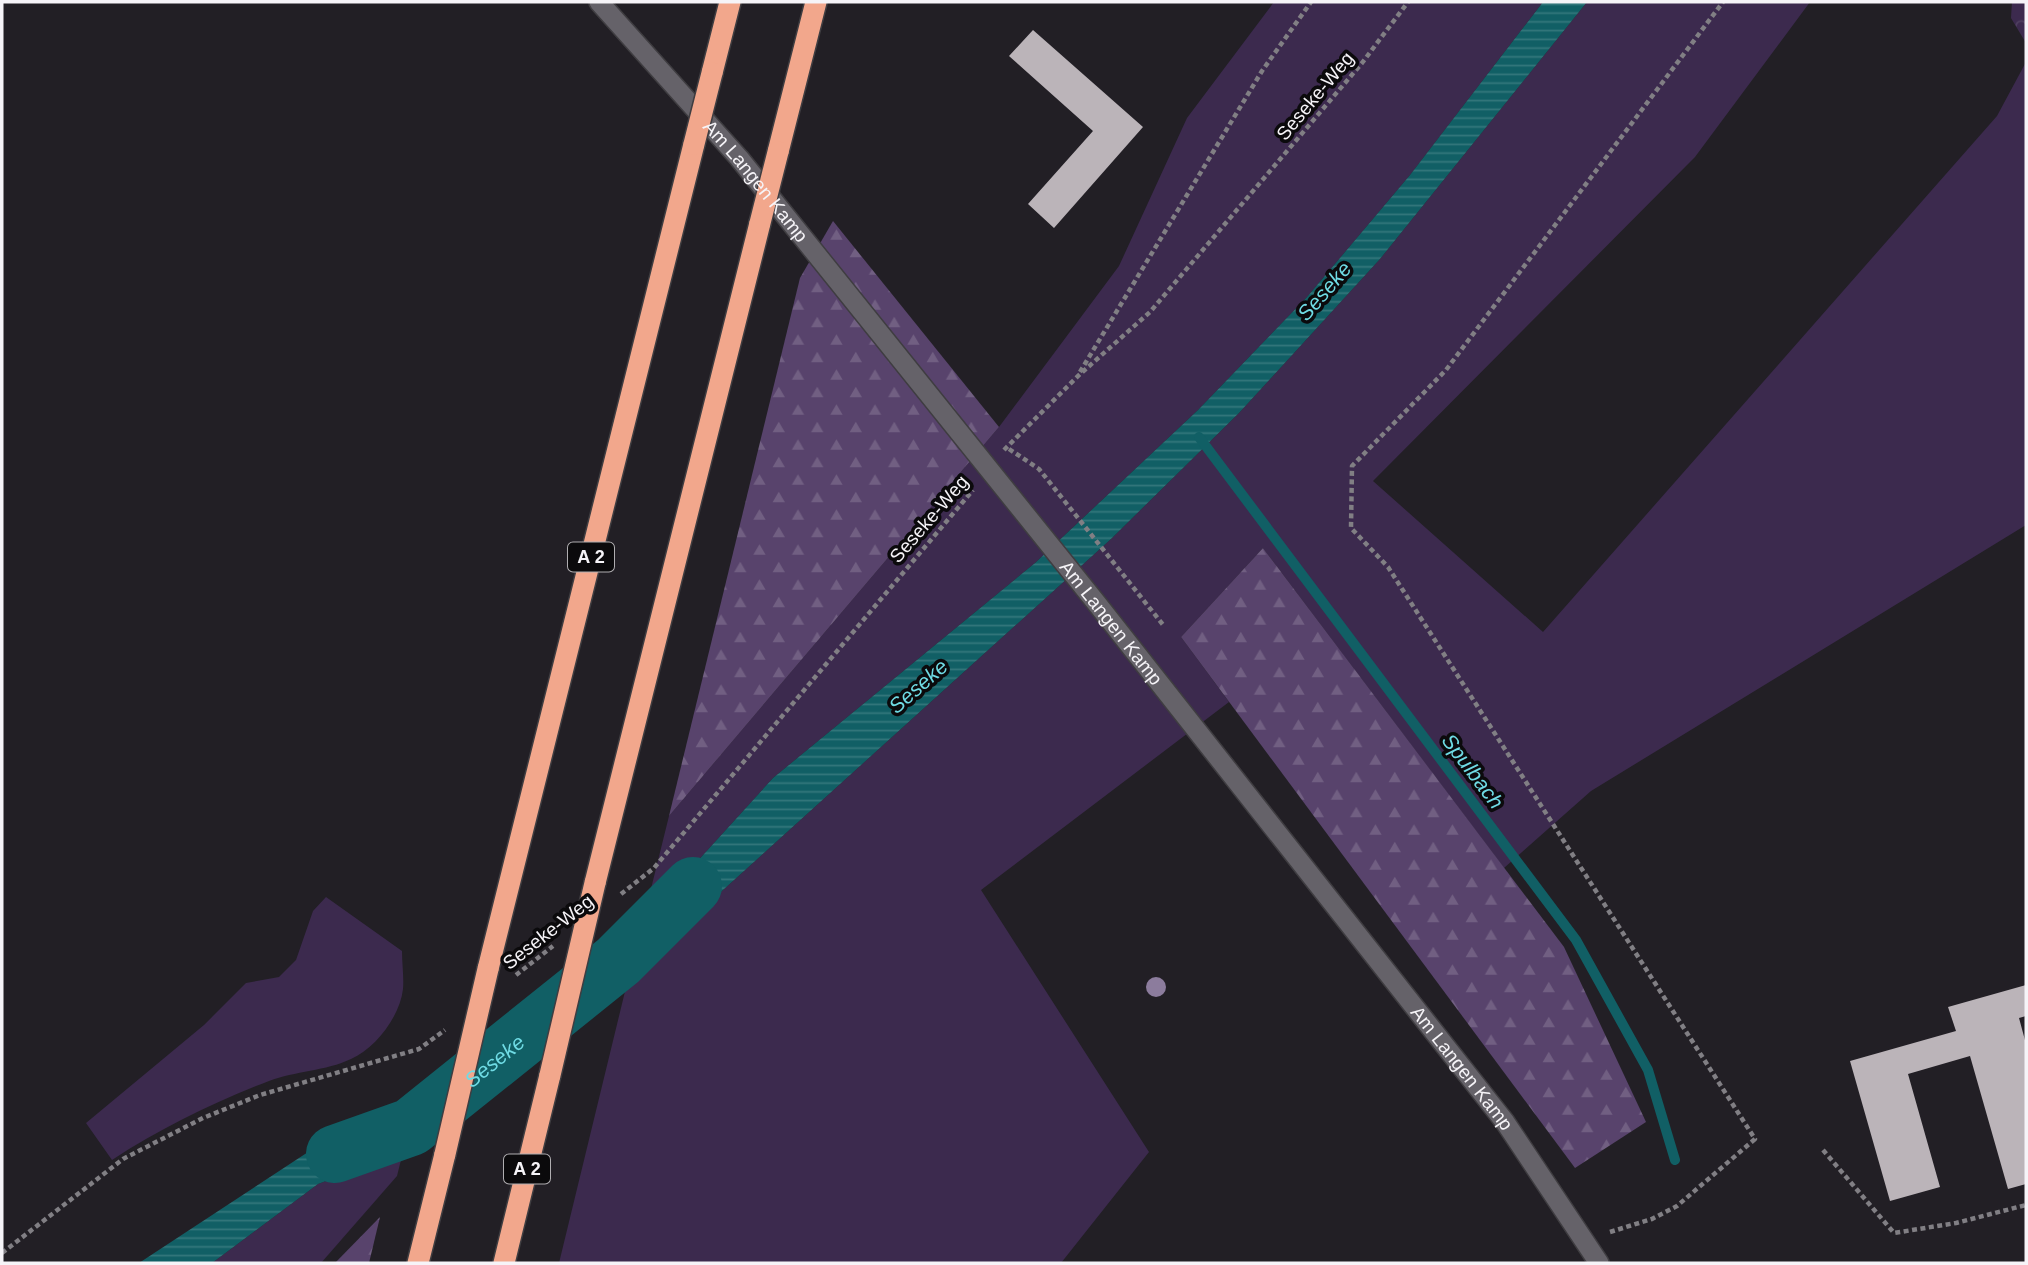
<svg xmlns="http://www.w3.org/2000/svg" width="2028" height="1265" font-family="Helvetica,sans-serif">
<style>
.green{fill:#3c2a4e}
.forest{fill:url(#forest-firs)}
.park{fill:url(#park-crowns)}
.water{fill:url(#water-rules)}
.pier{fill:#221f25}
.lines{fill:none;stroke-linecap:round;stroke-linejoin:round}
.stream{stroke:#115f65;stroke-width:10}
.river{stroke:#115f65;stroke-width:58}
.building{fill:#bbb4b9}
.tertiary-casing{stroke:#3f3d41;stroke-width:22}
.motorway-casing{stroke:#3f3d41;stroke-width:24}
.path{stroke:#817f84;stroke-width:4.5;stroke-dasharray:5 3.5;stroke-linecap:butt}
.tertiary{stroke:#656269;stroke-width:19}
.motorway{stroke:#f2a78c;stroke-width:21}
.motorway-bridge-casing{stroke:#3f3d41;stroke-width:24;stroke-linecap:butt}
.motorway-bridge{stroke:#f2a78c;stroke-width:21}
.tree{fill:#8c7c9d}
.labels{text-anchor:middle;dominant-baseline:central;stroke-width:7;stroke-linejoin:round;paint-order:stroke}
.shield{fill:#0b0a0c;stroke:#b0aeb1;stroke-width:2}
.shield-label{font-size:18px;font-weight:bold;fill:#f6f4f8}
.street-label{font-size:19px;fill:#f6f4f8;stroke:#0b0a0c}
.water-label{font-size:21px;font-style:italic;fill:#6fdbe4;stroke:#0b0a0c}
</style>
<defs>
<pattern id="forest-firs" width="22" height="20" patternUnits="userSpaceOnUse" patternTransform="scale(1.75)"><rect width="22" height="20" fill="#58436c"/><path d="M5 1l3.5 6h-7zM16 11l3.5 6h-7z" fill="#715f82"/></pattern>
<pattern id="park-crowns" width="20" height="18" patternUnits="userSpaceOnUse" patternTransform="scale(1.75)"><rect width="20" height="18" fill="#3c2a4e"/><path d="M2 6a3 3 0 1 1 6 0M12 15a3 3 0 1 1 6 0" fill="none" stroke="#4f3f60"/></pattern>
<pattern id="water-rules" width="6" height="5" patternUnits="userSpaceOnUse" patternTransform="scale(1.75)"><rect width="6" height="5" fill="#115f65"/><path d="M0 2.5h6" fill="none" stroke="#34777c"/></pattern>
</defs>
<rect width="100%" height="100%" fill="#221f25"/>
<g class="green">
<path d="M 1274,2 L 1543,2 L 1410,175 L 1307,297 L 1198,410 L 1035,563 L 773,778 L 643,921 L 669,816 L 999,427 L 1119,266 L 1187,118 Z"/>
<path d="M 1587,2 L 1810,2 L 1695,157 L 1373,481 L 1543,632 L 1997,116 L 2026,62 L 2026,525 L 1591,791 L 1504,868 L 1263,548 L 1181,637 L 1229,702 L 981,890 L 1149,1152 L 1061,1263 L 559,1263 L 629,975 L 1111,539 L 1239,413 L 1380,259 Z"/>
<path d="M 326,897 L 402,951 C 402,964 404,977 403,989 C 400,1016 376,1048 351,1059 C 326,1071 295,1071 269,1081 C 214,1102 161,1128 112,1160 L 86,1123 L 204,1025 L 246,983 L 279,977 L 296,960 L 313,911 Z"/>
<path d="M 403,1152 L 397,1176 L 321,1263 L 212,1263 L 318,1184 Z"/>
</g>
<g class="forest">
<path d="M 833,221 L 999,427 L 669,816 L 800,278 Z"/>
<path d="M 1263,548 L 1564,947 L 1646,1122 L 1575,1168 L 1181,637 Z"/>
<path d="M 380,1217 L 369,1263 L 335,1263 Z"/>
</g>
<path class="park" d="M 2012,2 L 2026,2 L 2026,43 L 2011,18 Z"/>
<g class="water">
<path d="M 1543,2 L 1587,2 L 1380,259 L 1239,413 L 1111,539 L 629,975 L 643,921 L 773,778 L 1035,563 L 1198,410 L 1307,297 L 1410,175 Z"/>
<path d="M 413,1111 L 403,1152 L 318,1184 L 212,1263 L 139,1263 L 331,1137 Z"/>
</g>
<path class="pier" d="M 414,1108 L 416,1112 L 407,1153 L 395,1159 L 407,1109 Z"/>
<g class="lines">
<path class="stream" d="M 1199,437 L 1576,940 L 1648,1070 L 1675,1160"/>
<path class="river" id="s1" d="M 335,1154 L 411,1127 L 618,961 L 693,886"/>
</g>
<g class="building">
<path d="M 1033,30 L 1143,127 L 1054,228 L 1028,204 L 1093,131 L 1009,56 Z"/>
<path d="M 2026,985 L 2026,1016 L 2019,1018 L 2026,1044 L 2026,1184 L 2008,1189 L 1970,1056 L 1908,1074 L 1940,1187 L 1890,1201 L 1850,1061 L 1956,1031 L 1948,1007 Z"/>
</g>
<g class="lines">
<defs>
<g id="tertiary">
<path id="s2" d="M 599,2 L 739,158 L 1098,605 L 1505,1122 L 1599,1263"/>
</g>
<g id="motorway">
<path d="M 712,73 L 730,2"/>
<path d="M 778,152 L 816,2"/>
<path d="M 595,883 L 760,223"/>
<path d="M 488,969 L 694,144"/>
<path d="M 418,1263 L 445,1154"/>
<path d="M 504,1263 L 550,1075"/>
</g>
</defs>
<use href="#tertiary" class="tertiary-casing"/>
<use href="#motorway" class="motorway-casing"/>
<g class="path">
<path d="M 1080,372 L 1262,71 L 1311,2"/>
<path d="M 1009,449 L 1039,469 L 1164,626"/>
<path d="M 1004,450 L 1078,376 L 1150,312 L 1362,63 L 1408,2"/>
<path d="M 621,894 L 654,868 L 973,490"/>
<path d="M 516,975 L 553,946"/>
<path d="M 1823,1150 L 1894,1233 L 1956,1223 L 2026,1205"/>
<path d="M 1610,1232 L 1652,1219 L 1677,1206 L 1755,1139 L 1388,567 L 1351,528 L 1352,466 L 1446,370 L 1723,2"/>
<path d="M 2,1253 L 123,1159 L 203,1118 L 260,1095 L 419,1049 L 445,1030"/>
</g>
<use href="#tertiary" class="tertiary"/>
<use href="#motorway" class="motorway"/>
<defs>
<g id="motorway-bridge">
<path d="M 694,144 L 712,73"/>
<path d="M 760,223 L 778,152"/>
<path d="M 550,1075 L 595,883"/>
<path d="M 445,1154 L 488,969"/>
</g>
</defs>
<use href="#motorway-bridge" class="motorway-bridge-casing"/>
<use href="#motorway-bridge" class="motorway-bridge"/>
</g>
<circle class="tree" cx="1156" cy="987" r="10"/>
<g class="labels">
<g class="shield">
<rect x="568" y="542.5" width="46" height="29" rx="5"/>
<rect x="504" y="1154.5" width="46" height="29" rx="5"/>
</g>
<g class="shield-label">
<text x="591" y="557">A 2</text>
<text x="527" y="1169">A 2</text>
</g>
<g class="street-label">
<text transform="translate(1315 96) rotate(-50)">Seseke-Weg</text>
<text stroke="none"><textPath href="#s2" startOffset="238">Am Langen Kamp</textPath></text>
<text transform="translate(929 519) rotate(-49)">Seseke-Weg</text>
<text stroke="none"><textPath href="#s2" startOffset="805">Am Langen Kamp</textPath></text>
<text transform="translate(548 932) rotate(-38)">Seseke-Weg</text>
<text stroke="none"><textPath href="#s2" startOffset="1372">Am Langen Kamp</textPath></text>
</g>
<g class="water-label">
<text transform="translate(1324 291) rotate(-49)">Seseke</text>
<text transform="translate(918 686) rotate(-41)">Seseke</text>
<text transform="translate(1473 771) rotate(53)">Spulbach</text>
<text stroke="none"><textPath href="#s1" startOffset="187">Seseke</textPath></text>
</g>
</g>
<rect width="2028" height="1265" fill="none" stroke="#f6f4f8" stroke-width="7"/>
</svg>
